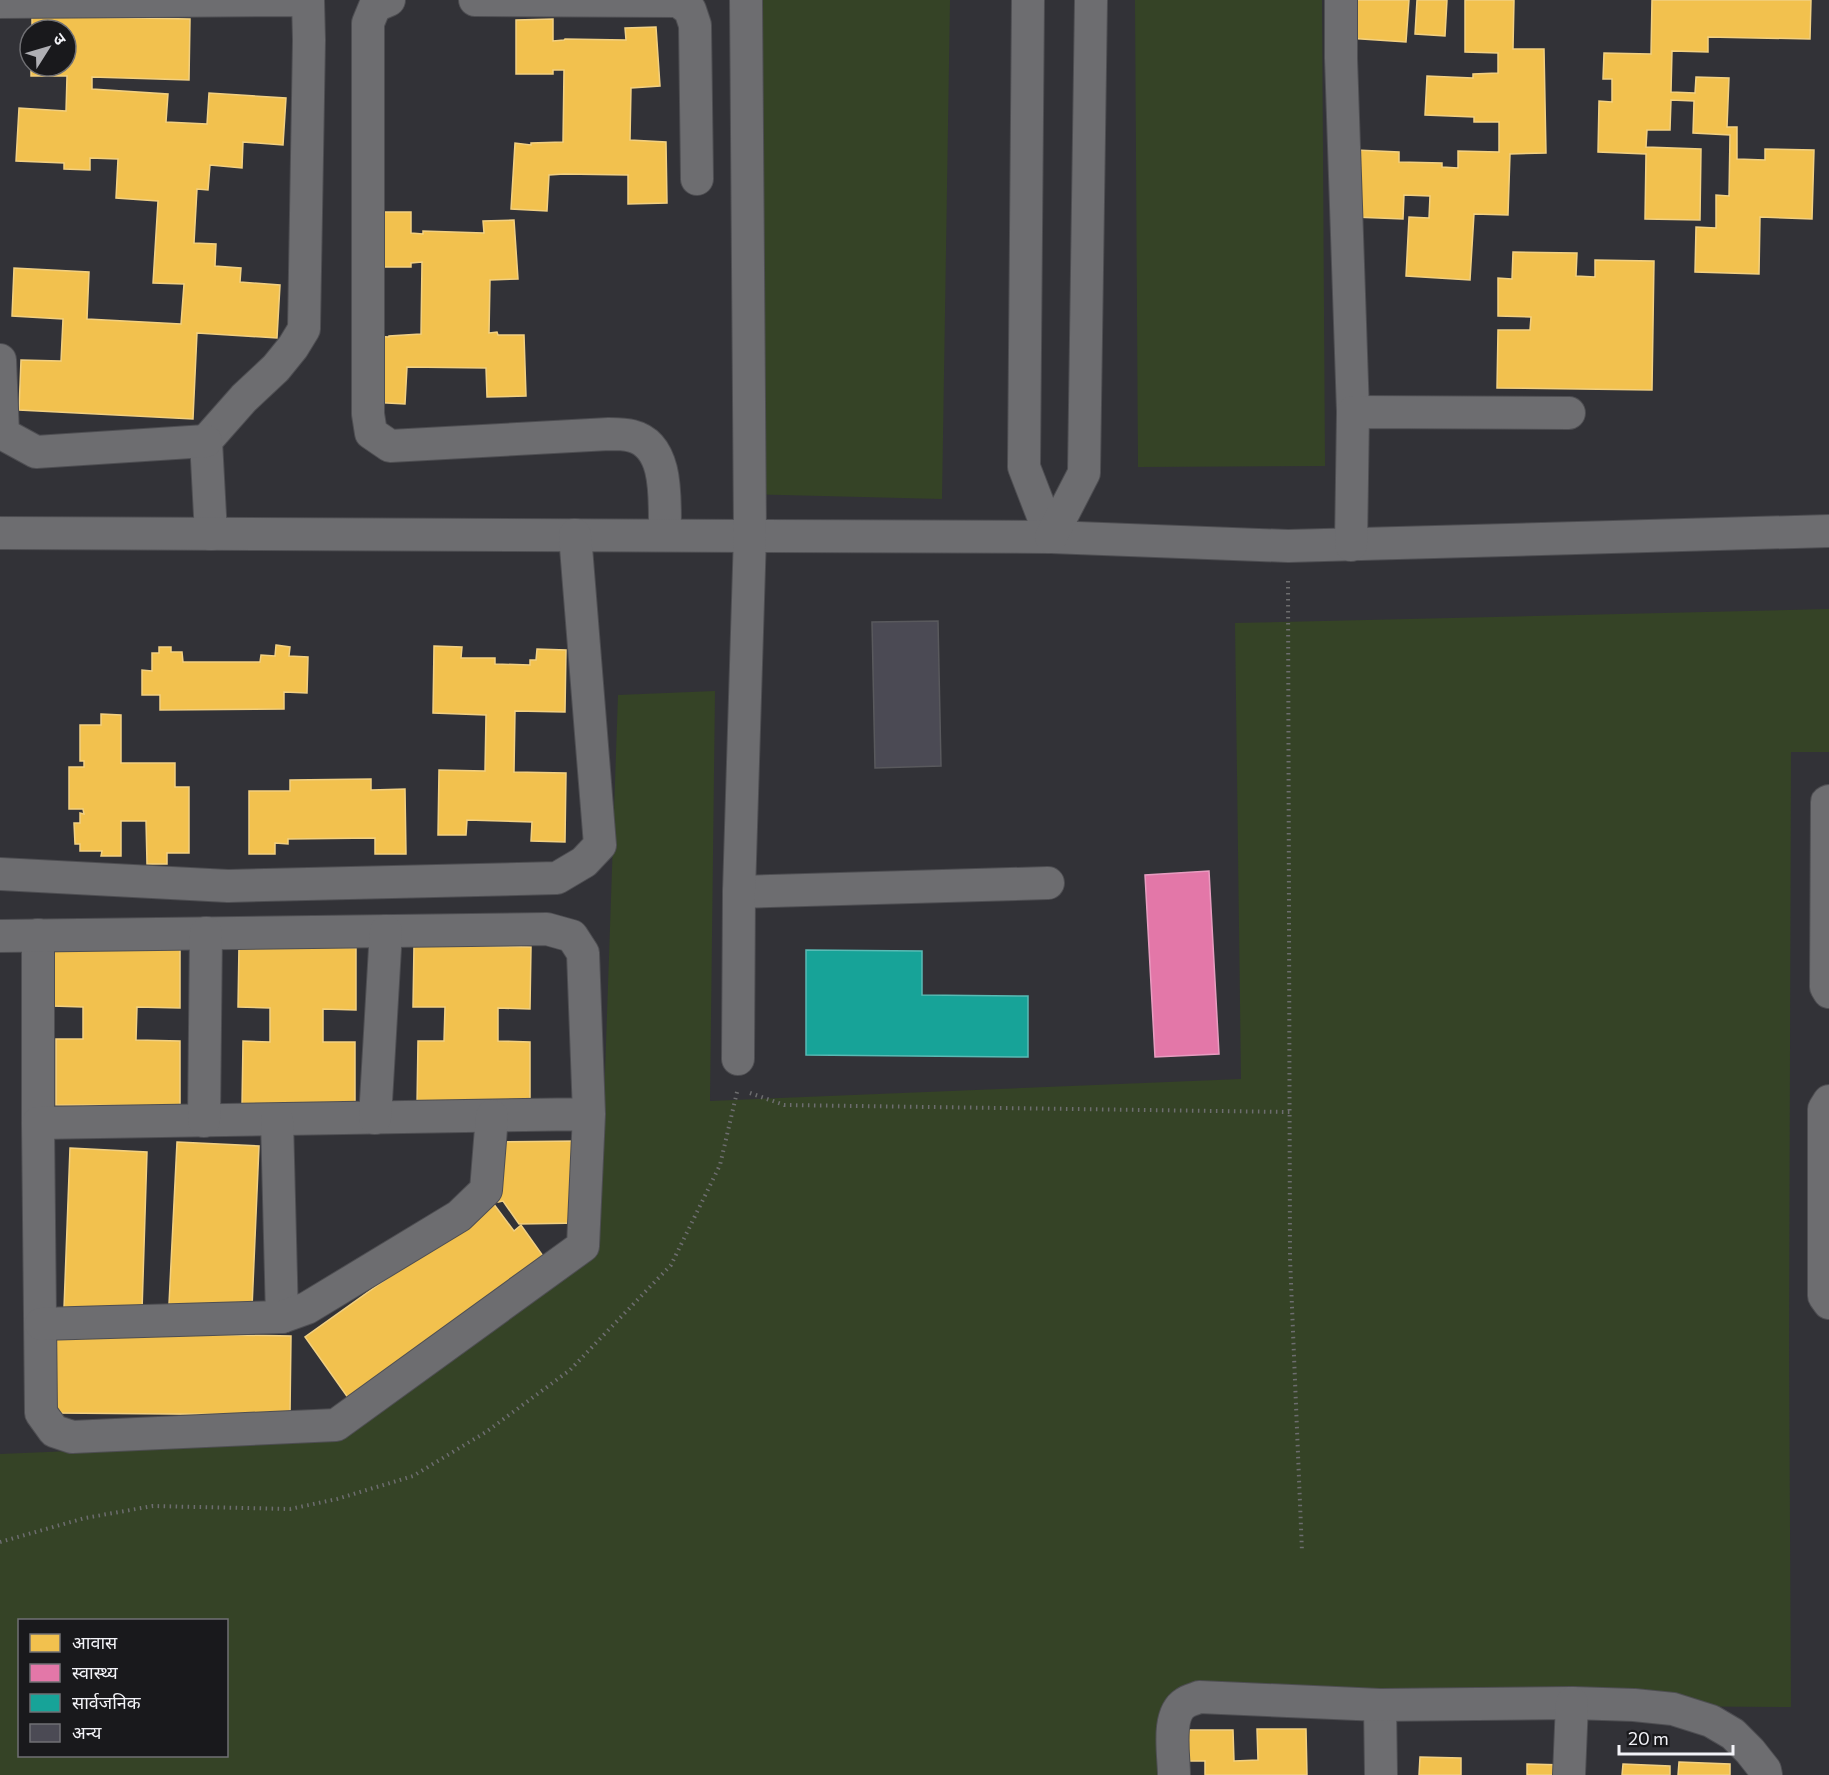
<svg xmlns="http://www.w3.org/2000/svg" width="1829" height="1775" font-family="Commissioner,'Noto Sans Devanagari',sans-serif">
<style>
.green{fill:#354326;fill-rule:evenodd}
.homes{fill:#f2c14e;stroke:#f2d081;stroke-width:1.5}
.health{fill:#e377a8;stroke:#e89cc0;stroke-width:1.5}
.public{fill:#17a398;stroke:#59bbb5;stroke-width:1.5}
.building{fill:#4b4a54;stroke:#59595d;stroke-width:1.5}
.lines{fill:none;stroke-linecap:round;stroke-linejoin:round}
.street-casing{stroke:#4e4e52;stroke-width:34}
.path{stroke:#6d6d6f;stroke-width:4;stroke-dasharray:1.5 4.5;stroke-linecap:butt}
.street{stroke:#6d6d70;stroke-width:32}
</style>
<rect width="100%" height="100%" fill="#323237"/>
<g class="green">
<path d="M 750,0 L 950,0 L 942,499 L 740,494 Z"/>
<path d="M 1135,0 L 1322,0 L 1325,466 L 1138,467 Z"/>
<path d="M 1829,609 L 1829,752 L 1791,752 L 1789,1350 L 1791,1707 L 1170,1703 L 1170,1775 L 0,1775 L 0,1454 L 334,1440 L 599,1247 L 618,695 L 715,691 L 710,1101 L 1241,1079 L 1235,623 ZM 20,1620 L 226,1620 L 226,1756 L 20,1756 Z"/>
</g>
<g class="homes">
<path d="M 1349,0 L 1409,0 L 1406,42 L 1347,38 Z"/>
<path d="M 1417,0 L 1447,0 L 1445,36 L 1415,34 Z"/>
<path d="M 1465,0 L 1514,0 L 1513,49 L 1544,49 L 1546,153 L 1510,154 L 1508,215 L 1474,214 L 1470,280 L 1406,276 L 1409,217 L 1429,218 L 1430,196 L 1404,195 L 1403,219 L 1354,217 L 1356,150 L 1399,152 L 1399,162 L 1442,163 L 1442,167 L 1458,168 L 1458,151 L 1499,152 L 1499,122 L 1474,122 L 1474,117 L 1425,115 L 1427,76 L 1473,78 L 1473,74 L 1498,73 L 1498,53 L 1465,52 Z"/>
<path d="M 1652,0 L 1811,0 L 1810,39 L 1708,37 L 1708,52 L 1672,51 L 1671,92 L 1695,93 L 1696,77 L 1729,78 L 1727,127 L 1737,127 L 1737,159 L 1765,160 L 1765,149 L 1814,150 L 1812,219 L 1760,217 L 1759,274 L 1695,272 L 1696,227 L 1716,228 L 1716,195 L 1729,196 L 1730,135 L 1693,133 L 1694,101 L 1671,100 L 1670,130 L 1647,130 L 1646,147 L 1701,149 L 1700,220 L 1645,219 L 1646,154 L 1598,152 L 1599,101 L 1612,102 L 1612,79 L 1603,79 L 1604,53 L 1651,54 Z"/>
<path d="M 32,16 L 190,19 L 189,80 L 92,77 L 92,89 L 168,94 L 166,122 L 207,124 L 209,93 L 286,98 L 283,145 L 243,142 L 242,168 L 210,165 L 208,190 L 197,189 L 194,243 L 216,244 L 215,266 L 241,268 L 240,282 L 280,285 L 277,338 L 197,333 L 193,419 L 19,410 L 21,360 L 61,361 L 63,319 L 12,316 L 14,268 L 89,272 L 87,319 L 181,324 L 184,284 L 153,283 L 158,201 L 116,198 L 118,159 L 90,158 L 90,170 L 64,169 L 64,163 L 16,161 L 19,108 L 66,111 L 67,76 L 31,76 L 31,66 L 66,66 L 66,30 L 32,30 Z"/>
<path d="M 553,19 L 553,41 L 564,40 L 565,39 L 626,40 L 625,28 L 656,27 L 660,86 L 631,88 L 630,140 L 666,142 L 667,203 L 628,204 L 628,175 L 564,174 L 549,175 L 547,211 L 511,209 L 515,143 L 531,145 L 531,143 L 563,142 L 564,70 L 553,70 L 553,74 L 516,74 L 516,20 Z"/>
<path d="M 374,212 L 411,212 L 411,233 L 423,234 L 423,231 L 484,233 L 483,221 L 514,220 L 518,279 L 490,280 L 489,333 L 497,332 L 498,335 L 524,335 L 526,396 L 487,397 L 486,368 L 407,367 L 405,404 L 369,402 L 373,336 L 389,337 L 389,336 L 421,334 L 422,262 L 411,263 L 411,267 L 375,267 Z"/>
<path d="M 1513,252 L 1577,253 L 1576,276 L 1595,277 L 1595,260 L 1654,261 L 1652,390 L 1497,388 L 1498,330 L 1530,330 L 1531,317 L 1498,316 L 1498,278 L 1512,279 Z"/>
<path d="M 276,645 L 290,647 L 289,656 L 308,657 L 307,693 L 284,692 L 284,709 L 160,710 L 160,695 L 142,695 L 142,670 L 152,671 L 152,653 L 159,653 L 159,647 L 171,647 L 171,652 L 182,652 L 183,662 L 260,662 L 261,655 L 275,656 Z"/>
<path d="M 434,646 L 462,647 L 461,658 L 495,658 L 495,664 L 530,665 L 530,660 L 536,660 L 537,649 L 566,650 L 565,712 L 515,711 L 514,772 L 566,773 L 565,842 L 531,841 L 532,822 L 467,820 L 466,835 L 438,835 L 439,770 L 485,771 L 486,715 L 433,713 Z"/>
<path d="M 101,714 L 121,715 L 121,763 L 175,763 L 175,787 L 189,787 L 189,853 L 167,853 L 167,864 L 147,864 L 146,821 L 121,821 L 121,856 L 101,856 L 102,851 L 80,851 L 80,844 L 75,844 L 74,823 L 80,823 L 80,813 L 84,814 L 83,809 L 69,809 L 69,767 L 84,767 L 84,761 L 80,761 L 80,725 L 101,725 Z"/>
<path d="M 371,779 L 371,790 L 405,789 L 406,854 L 375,854 L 375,838 L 288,839 L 288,844 L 275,843 L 275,854 L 249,854 L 249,791 L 290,791 L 290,780 Z"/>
<path d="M 52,944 L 180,946 L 180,1008 L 137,1007 L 136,1040 L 180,1041 L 180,1106 L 56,1105 L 56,1039 L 83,1039 L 83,1007 L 52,1006 Z"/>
<path d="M 239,945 L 356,948 L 356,1010 L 323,1009 L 323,1042 L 355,1042 L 355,1108 L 242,1107 L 243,1041 L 270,1042 L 270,1008 L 238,1007 Z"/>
<path d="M 414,945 L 531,947 L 530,1009 L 498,1008 L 498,1041 L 530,1042 L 530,1107 L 417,1106 L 418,1041 L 444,1041 L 445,1007 L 413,1007 Z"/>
<path d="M 579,1141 L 581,1223 L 519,1224 L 503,1201 L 498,1202 L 497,1142 Z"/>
<path d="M 177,1142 L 259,1146 L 252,1308 L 169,1304 Z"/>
<path d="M 70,1148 L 147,1152 L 142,1311 L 64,1308 Z"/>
<path d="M 493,1203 L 514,1231 L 521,1225 L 548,1263 L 351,1402 L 305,1337 Z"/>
<path d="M 56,1332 L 291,1336 L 290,1415 L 56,1413 Z"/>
<path d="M 1257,1729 L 1306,1729 L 1307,1775 L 1205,1775 L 1205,1761 L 1183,1761 L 1183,1730 L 1233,1730 L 1234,1761 L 1258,1760 Z"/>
<path d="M 1420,1757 L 1461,1758 L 1461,1775 L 1419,1775 Z"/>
<path d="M 1679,1762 L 1730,1764 L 1730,1775 L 1678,1775 Z"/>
<path d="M 1527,1764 L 1565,1765 L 1564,1775 L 1527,1775 Z"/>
<path d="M 1623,1764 L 1670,1766 L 1670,1775 L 1622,1775 Z"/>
</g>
<path class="health" d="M 1209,871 L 1219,1054 L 1155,1057 L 1145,875 Z"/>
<path class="public" d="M 806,950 L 922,951 L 922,995 L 1028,996 L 1028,1057 L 806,1055 Z"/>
<path class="building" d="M 938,621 L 941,766 L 875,768 L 872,622 Z"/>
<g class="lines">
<defs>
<g id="street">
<path d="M 389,0 L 375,6 L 368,23 L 368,414 L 371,433 L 390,446 L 609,434 C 617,434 625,434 632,436 C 671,446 664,505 665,535"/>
<path d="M 475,0 L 678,1 L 690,10 L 695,25 L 697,179"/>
<path d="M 1028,0 L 1024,467 L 1051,537"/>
<path d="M 1341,0 L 1341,58 L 1353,412"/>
<path d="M 0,2 L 308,0 L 309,40 L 304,329 L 293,347 L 276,368 L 244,398 L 206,441 L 211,534"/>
<path d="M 0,360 L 3,434 L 36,452 L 206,441"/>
<path d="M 0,533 L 1051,537 L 1288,546 L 1829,531"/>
<path d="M 1051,537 L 1084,473 L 1091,0"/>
<path d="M 1351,545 L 1353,412 L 1569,413"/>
<path d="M 1829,801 L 1827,802 L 1826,987 L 1829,992"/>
<path d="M 0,874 L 228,886 L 557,878 L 584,862 L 600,845 L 575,535"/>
<path d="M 739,892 L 1048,883"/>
<path d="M 38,935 L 38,1123"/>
<path d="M 0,936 L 547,929 L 572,936 L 583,953 L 589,1114 L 583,1246 L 336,1425 L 72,1437 L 54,1431 L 41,1413 L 38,1123 L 589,1114"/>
<path d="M 738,1059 L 739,892 L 750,535 L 746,0"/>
<path d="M 1829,1101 L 1824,1109 L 1824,1296 L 1829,1303"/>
<path d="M 375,1118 L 386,931"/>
<path d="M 277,1120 L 282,1317"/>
<path d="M 204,1121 L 206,933"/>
<path d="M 41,1324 L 282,1317 L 307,1308 L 459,1216 L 486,1190 L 492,1116"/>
<path d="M 1380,1705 L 1381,1775"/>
<path d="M 1174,1775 C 1174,1755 1166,1715 1185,1703 C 1189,1700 1195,1699 1199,1697 L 1380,1705 L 1572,1703 L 1634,1705 L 1673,1709 L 1711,1721 L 1733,1734 L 1750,1751 L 1765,1770 L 1766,1775"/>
<path d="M 1569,1775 L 1572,1703"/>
</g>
</defs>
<use href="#street" class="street-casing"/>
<g class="path">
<path d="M 1288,581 L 1290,1258 L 1302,1552"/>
<path d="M 750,1093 L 784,1105 L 1290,1112"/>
<path d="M 0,1542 L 85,1518 L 153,1506 L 290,1509 L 337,1499 L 413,1476 L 486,1432 L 570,1370 L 671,1265 L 720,1165 L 737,1092"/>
</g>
<use href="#street" class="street"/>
</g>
<rect x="18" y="1619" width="210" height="138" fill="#19191c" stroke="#707074" stroke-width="1.5"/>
<rect x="30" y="1634" width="30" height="18" fill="#f2c14e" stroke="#707074" stroke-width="1.5"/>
<text x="72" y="1649" font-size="18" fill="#f3f3f8">आवास</text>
<rect x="30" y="1664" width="30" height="18" fill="#e377a8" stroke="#707074" stroke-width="1.5"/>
<text x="72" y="1679" font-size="18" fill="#f3f3f8">स्वास्थ्य</text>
<rect x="30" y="1694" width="30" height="18" fill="#17a398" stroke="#707074" stroke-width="1.5"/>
<text x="72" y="1709" font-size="18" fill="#f3f3f8">सार्वजनिक</text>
<rect x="30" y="1724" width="30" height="18" fill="#4b4a54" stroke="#707074" stroke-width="1.5"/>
<text x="72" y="1739" font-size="18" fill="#f3f3f8">अन्य</text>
<g transform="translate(48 48) rotate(53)"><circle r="28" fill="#19191c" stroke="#707074" stroke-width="1.5"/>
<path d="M0-4.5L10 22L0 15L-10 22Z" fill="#afafb4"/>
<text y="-9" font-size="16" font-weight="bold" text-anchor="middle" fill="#f3f3f8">उ</text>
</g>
<path d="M1619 1745v9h114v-9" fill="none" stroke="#f3f3f8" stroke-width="3"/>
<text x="1628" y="1745" font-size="18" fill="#f3f3f8" stroke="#19191c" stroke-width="4.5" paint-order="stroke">20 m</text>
</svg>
